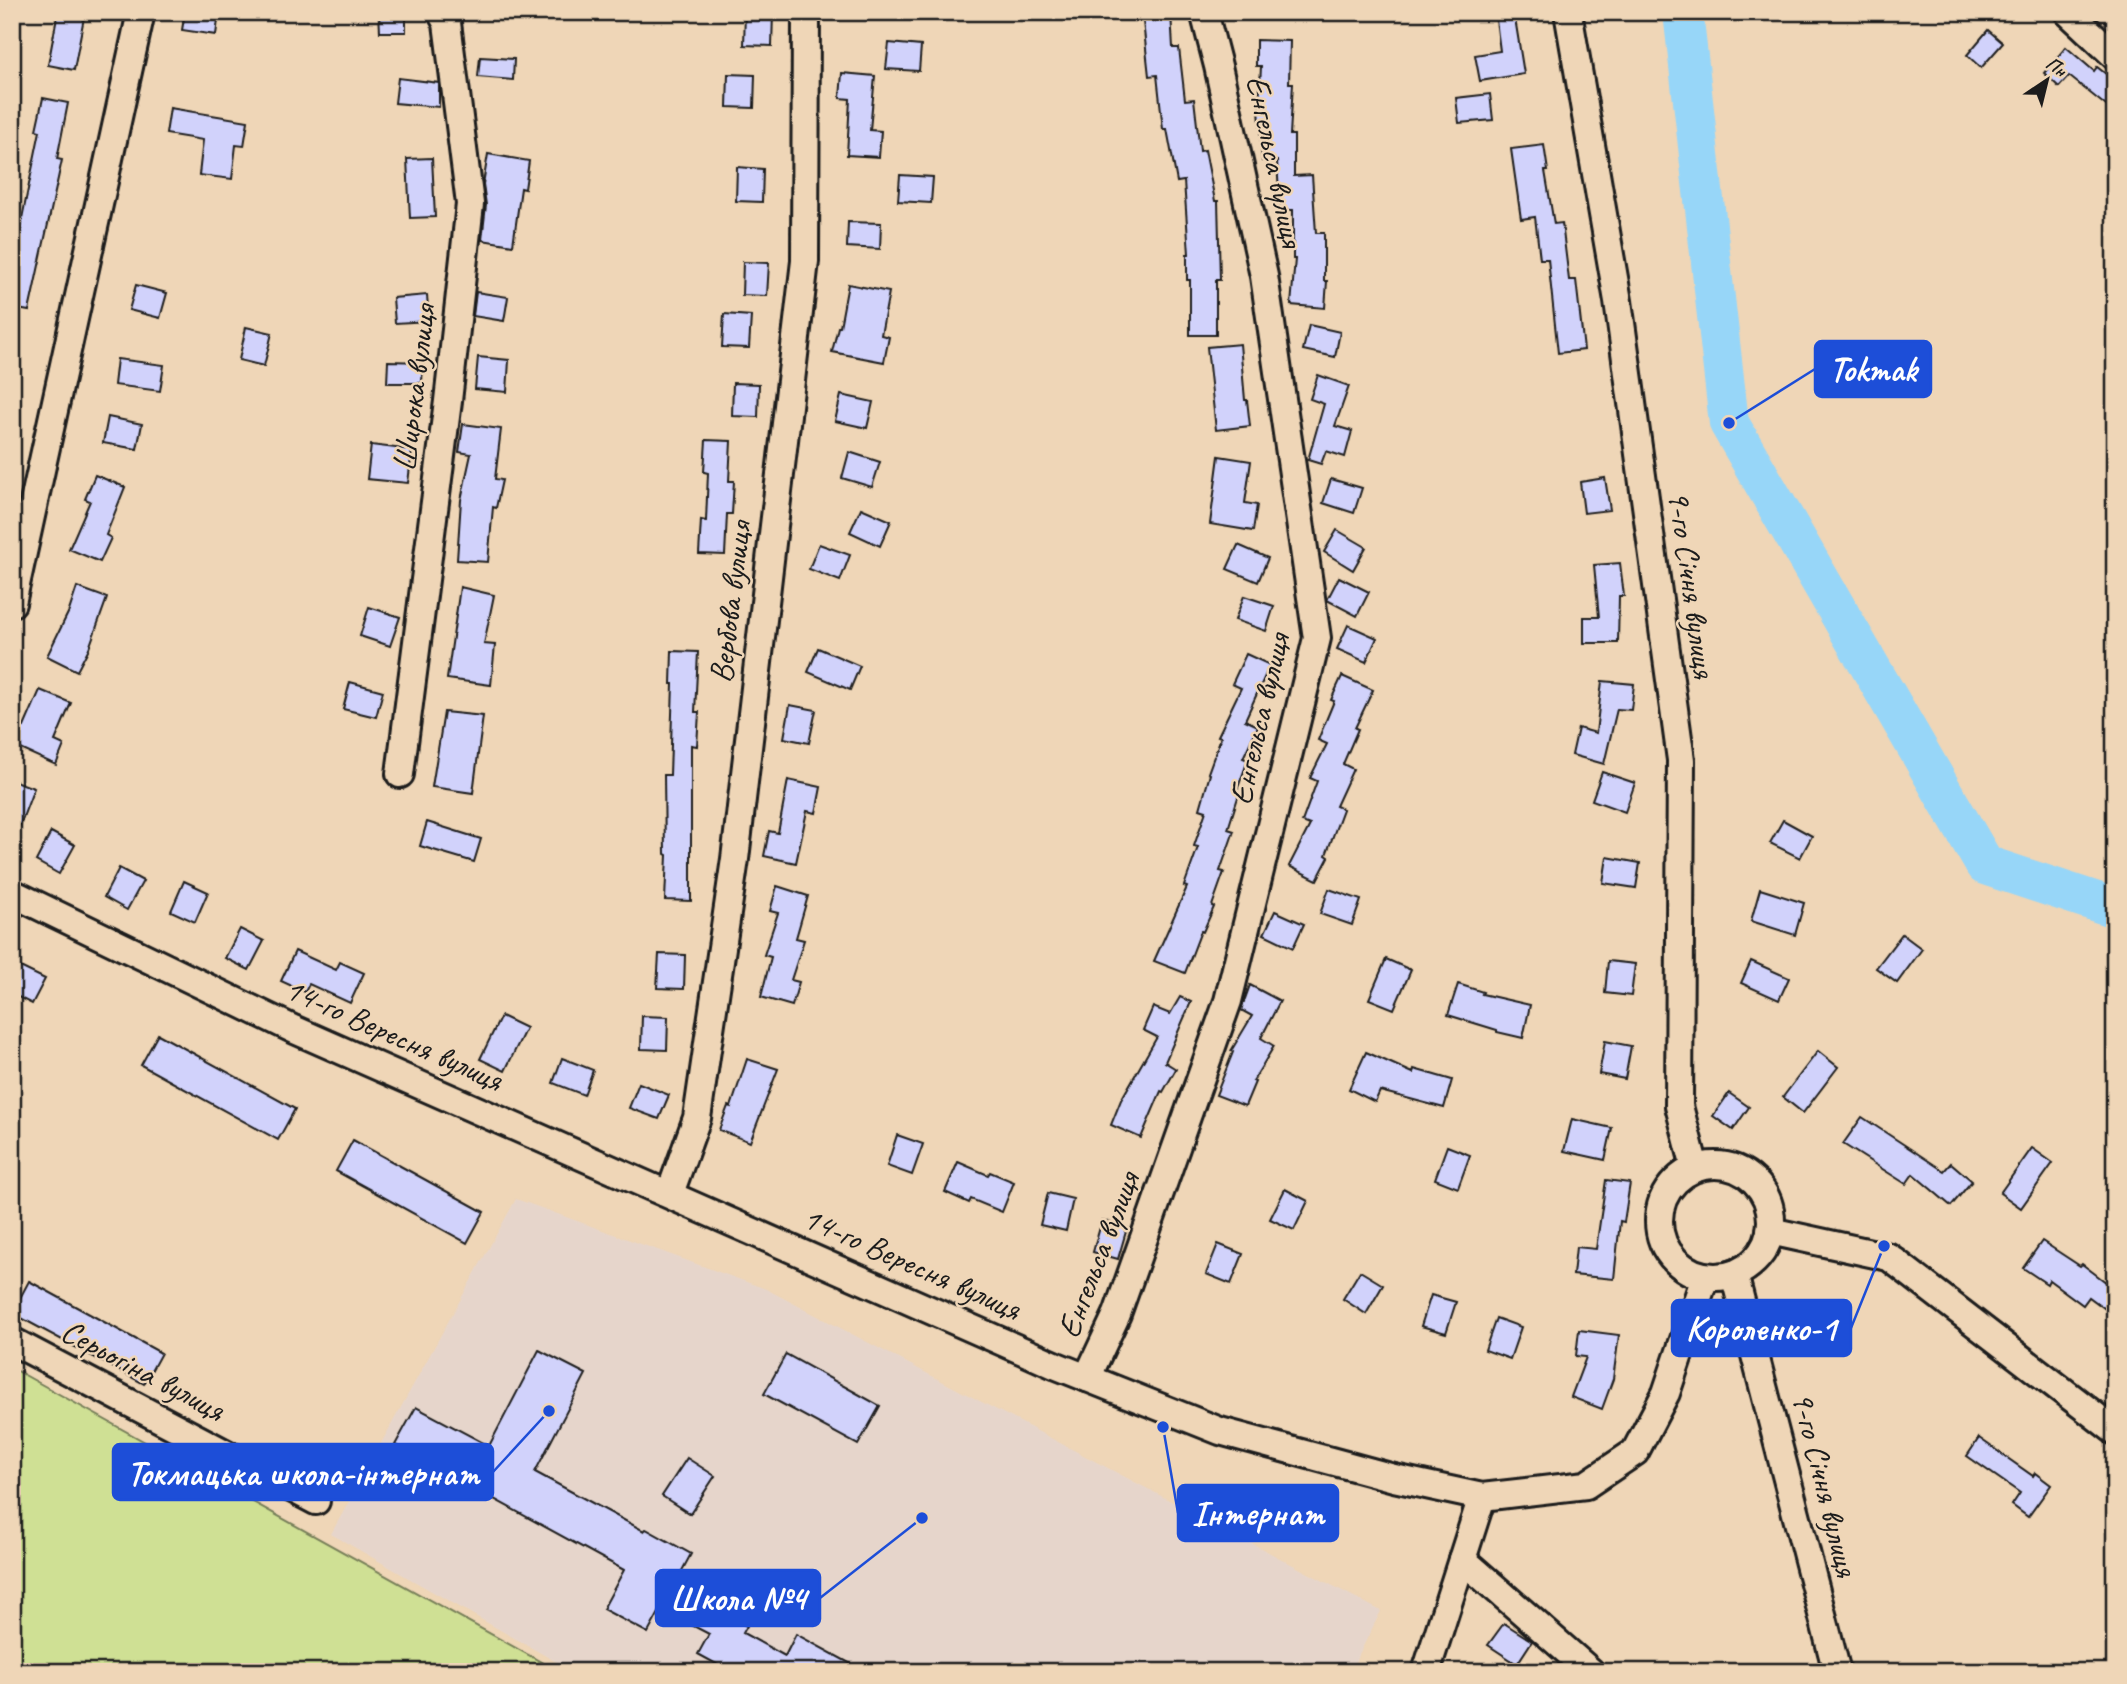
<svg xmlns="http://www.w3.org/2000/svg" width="2127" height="1684" font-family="Caveat,sans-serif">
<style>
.built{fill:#e6d5cb}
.green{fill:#cfe094;stroke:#767e58;stroke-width:2}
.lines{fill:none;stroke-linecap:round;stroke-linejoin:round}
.river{stroke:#97d6f8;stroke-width:40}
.building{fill:#d1d2fb;stroke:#1c1c1c;stroke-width:2}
.minor-casing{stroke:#1c1c1c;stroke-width:32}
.minor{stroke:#efd6b7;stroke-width:26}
.labels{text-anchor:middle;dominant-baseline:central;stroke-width:5;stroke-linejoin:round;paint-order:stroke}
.street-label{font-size:33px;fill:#1c1c1c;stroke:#efd6b7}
.leader{fill:none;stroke:#1d4ed8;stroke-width:2.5}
.callout-dot{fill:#1d4ed8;stroke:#efd6b7;stroke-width:2.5}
.callout{fill:#1d4ed8;stroke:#1d4ed8;stroke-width:2.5}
.callout-label{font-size:35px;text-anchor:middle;font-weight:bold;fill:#fff}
</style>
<rect width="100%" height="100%" fill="#efd6b7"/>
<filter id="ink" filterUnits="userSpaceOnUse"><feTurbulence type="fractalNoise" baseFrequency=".0143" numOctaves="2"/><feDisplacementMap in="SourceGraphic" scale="14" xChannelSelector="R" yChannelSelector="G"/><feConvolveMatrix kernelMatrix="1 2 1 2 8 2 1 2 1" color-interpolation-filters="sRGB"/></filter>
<g filter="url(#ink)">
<path class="built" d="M 516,1199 L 766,1289 L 1381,1611 L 1350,1672 L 574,1672 L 331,1534 Z"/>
<path class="green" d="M 12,1368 L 559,1672 L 12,1672 Z"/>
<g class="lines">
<path class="river" d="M 1683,12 L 1729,423 L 1985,865 L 2115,908"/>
</g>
<g class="building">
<path d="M 58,12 L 85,12 L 74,70 L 48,65 Z"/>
<path d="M 185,12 L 219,12 L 216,35 L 182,30 Z"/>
<path d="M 379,12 L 406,12 L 406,32 L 380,32 Z"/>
<path d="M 1142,12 L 1171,12 L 1173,48 L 1179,48 L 1185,100 L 1194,99 L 1200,151 L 1205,150 L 1215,201 L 1218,201 L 1220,280 L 1216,280 L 1216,335 L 1190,335 L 1190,280 L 1187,280 L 1187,254 L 1189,254 L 1184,181 L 1177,182 L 1167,129 L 1163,129 L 1157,75 L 1149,76 Z"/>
<path d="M 1495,12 L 1514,12 L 1524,74 L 1480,81 L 1475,55 L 1500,51 Z"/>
<path d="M 745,13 L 773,13 L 772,46 L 744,45 Z"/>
<path d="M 1988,30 L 2003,43 L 1981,68 L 1967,55 Z"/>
<path d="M 1256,40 L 1290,41 L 1289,83 L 1293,83 L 1290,135 L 1294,135 L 1294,176 L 1312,175 L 1316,233 L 1324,233 L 1324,281 L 1327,281 L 1325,308 L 1291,305 L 1295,259 L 1293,259 L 1293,210 L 1280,210 L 1277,161 L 1262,161 L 1259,107 L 1261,66 L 1256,66 Z"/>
<path d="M 889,43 L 921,46 L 919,71 L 886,69 Z"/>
<path d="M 2066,47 L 2094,71 L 2097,67 L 2115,81 L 2115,113 L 2069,76 L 2059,87 L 2044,73 Z"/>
<path d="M 480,57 L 514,59 L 513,80 L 478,77 Z"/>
<path d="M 842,73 L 875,76 L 870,130 L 881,131 L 879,157 L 847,155 L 850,99 L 840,98 Z"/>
<path d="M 728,74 L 755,75 L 754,108 L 727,107 Z"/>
<path d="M 398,78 L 439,83 L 439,107 L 395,103 Z"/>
<path d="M 1490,94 L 1493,120 L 1459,123 L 1456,98 Z"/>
<path d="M 43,98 L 68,103 L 57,159 L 62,160 L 29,311 L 12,308 L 12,267 L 40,131 L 36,130 Z"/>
<path d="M 170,108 L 248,121 L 244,146 L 236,145 L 232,179 L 199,175 L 203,140 L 166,134 Z"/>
<path d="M 1544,145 L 1548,171 L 1545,171 L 1554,224 L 1562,223 L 1569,280 L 1576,280 L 1584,350 L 1558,353 L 1548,259 L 1540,259 L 1535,217 L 1521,219 L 1511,149 Z"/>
<path d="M 488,154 L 529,161 L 525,189 L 521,188 L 513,245 L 482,240 L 486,205 L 483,184 Z"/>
<path d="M 432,158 L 435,217 L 410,218 L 407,159 Z"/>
<path d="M 737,167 L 763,169 L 762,202 L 736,201 Z"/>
<path d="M 900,175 L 933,177 L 931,203 L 898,201 Z"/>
<path d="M 848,222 L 881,223 L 880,249 L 847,247 Z"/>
<path d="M 743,262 L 769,263 L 767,296 L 742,295 Z"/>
<path d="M 848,284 L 889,292 L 881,335 L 889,337 L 884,362 L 832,352 L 838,327 L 840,327 Z"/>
<path d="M 136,285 L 167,293 L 160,318 L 129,310 Z"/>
<path d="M 476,292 L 508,297 L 504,321 L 473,316 Z"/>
<path d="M 427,295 L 429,321 L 395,323 L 393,298 Z"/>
<path d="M 724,314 L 751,316 L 749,348 L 722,347 Z"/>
<path d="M 1309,325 L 1340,332 L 1335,357 L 1303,350 Z"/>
<path d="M 246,327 L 272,333 L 264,366 L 239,360 Z"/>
<path d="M 1240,344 L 1245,400 L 1247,400 L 1250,426 L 1216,430 L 1207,347 Z"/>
<path d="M 478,357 L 509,360 L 507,392 L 475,389 Z"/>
<path d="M 117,359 L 164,365 L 160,391 L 114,385 Z"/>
<path d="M 388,361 L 423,362 L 422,383 L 387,383 Z"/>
<path d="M 1318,375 L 1349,386 L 1335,426 L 1352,431 L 1345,457 L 1326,451 L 1321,464 L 1308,460 L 1324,404 L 1310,399 Z"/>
<path d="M 733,383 L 759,384 L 758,417 L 732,416 Z"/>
<path d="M 841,395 L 873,402 L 867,428 L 835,421 Z"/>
<path d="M 108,417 L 142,424 L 137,449 L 103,443 Z"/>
<path d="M 463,424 L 501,429 L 495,479 L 502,480 L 496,508 L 493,507 L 488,562 L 457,560 L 461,500 L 471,454 L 459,452 Z"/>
<path d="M 706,440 L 731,441 L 729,481 L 734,481 L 732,514 L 727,514 L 725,555 L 699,554 L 701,520 L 706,521 L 708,473 L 704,472 Z"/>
<path d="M 371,445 L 412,450 L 408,483 L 367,479 Z"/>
<path d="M 849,452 L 880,462 L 872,487 L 842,478 Z"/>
<path d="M 1219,456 L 1251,461 L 1245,503 L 1257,505 L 1253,531 L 1210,524 Z"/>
<path d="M 95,475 L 125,487 L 106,535 L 111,538 L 100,562 L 69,549 L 90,501 L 85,499 Z"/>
<path d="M 1605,478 L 1610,510 L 1584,513 L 1580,482 Z"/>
<path d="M 1331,479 L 1362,488 L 1354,513 L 1323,503 Z"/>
<path d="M 861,508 L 891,521 L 880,546 L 850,532 Z"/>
<path d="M 1337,530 L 1366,547 L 1353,570 L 1324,552 Z"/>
<path d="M 819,544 L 850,555 L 840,581 L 809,569 Z"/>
<path d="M 1238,545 L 1268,558 L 1258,582 L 1227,569 Z"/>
<path d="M 1620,563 L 1624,596 L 1619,596 L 1618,643 L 1584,643 L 1584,617 L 1599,617 L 1594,565 Z"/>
<path d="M 1339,577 L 1369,592 L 1357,616 L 1327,600 Z"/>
<path d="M 77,587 L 107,598 L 89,648 L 77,671 L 47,656 L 69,611 Z"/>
<path d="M 460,587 L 494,595 L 484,644 L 495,645 L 491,685 L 447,679 Z"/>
<path d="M 1244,596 L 1274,606 L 1266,631 L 1235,620 Z"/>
<path d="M 369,607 L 400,617 L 390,646 L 360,636 Z"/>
<path d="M 1348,625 L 1377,638 L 1366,662 L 1337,649 Z"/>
<path d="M 818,648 L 860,666 L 850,690 L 808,672 Z"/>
<path d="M 672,651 L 698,652 L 695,712 L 699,712 L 697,746 L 691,745 L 691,901 L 665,900 L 667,855 L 665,854 L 664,775 L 670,775 L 673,684 L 671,684 Z"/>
<path d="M 1246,654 L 1270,665 L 1245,720 L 1258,726 L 1243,758 L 1248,760 L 1236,793 L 1239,794 L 1228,829 L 1234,831 L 1220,871 L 1224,872 L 1212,906 L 1214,907 L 1203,932 L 1201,931 L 1185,973 L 1154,961 L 1187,887 L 1184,886 L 1198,847 L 1194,846 L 1206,811 L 1200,809 L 1210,774 L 1208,773 L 1221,737 L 1218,736 L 1241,688 L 1232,684 Z"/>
<path d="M 1342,676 L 1373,690 L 1355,728 L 1358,729 L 1343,764 L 1353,769 L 1336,806 L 1343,809 L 1326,855 L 1329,857 L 1317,880 L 1289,866 L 1310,825 L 1302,822 L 1317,781 L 1310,778 L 1327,744 L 1318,740 L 1334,701 L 1331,700 Z"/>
<path d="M 1602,681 L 1634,684 L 1631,710 L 1617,709 L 1604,764 L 1572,755 L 1578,728 L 1596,733 Z"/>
<path d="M 350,682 L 383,691 L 376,717 L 343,709 Z"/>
<path d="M 40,690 L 71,703 L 55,741 L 64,745 L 56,765 L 12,745 L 21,726 L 24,727 Z"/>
<path d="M 790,705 L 816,710 L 809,743 L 784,738 Z"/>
<path d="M 444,712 L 483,716 L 473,793 L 432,787 Z"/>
<path d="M 1602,772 L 1635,783 L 1625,812 L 1592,800 Z"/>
<path d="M 12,780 L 34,788 L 14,841 L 12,841 Z"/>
<path d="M 788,780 L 821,787 L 816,813 L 807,811 L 796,863 L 764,856 L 769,831 L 778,833 Z"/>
<path d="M 1783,820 L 1812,836 L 1800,858 L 1770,843 Z"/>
<path d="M 427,822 L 481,839 L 474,862 L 420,846 Z"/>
<path d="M 51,832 L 75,845 L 59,874 L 36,861 Z"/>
<path d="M 1607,857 L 1640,863 L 1636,888 L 1603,883 Z"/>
<path d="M 119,868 L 143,881 L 127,910 L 104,897 Z"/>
<path d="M 184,881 L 208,892 L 195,922 L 171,911 Z"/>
<path d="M 777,886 L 808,896 L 796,938 L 804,940 L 791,980 L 799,982 L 792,1006 L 761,997 L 771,957 L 764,955 L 778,913 L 770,911 Z"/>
<path d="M 1329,889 L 1361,900 L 1352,925 L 1320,914 Z"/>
<path d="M 1760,889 L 1804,903 L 1795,935 L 1751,921 Z"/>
<path d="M 1275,911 L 1304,924 L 1293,948 L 1264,934 Z"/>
<path d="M 240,929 L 264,941 L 249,970 L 225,958 Z"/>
<path d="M 1902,934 L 1922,949 L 1897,983 L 1876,968 Z"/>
<path d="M 295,951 L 336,970 L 340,962 L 364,973 L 350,1003 L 309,984 L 305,992 L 281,981 Z"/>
<path d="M 659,954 L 685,955 L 684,989 L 657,988 Z"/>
<path d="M 1386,959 L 1411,970 L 1394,1009 L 1369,999 Z"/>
<path d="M 1608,961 L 1635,964 L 1631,996 L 1605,993 Z"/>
<path d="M 1751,961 L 1789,978 L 1779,1000 L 1741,983 Z"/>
<path d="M 12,963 L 45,979 L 32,1004 L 12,994 Z"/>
<path d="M 1458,984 L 1483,992 L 1482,994 L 1530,1005 L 1523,1038 L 1497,1032 L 1497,1030 L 1448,1015 Z"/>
<path d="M 1250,985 L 1280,1001 L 1261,1038 L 1274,1046 L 1253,1081 L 1255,1082 L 1245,1106 L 1216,1095 L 1233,1052 L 1231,1051 L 1252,1016 L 1241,1010 Z"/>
<path d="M 1180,997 L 1191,1002 L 1165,1062 L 1176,1069 L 1163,1092 L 1161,1091 L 1141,1138 L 1111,1125 L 1121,1100 L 1157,1037 L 1143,1030 L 1153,1007 L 1170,1014 Z"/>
<path d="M 501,1016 L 526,1028 L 505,1071 L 480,1059 Z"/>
<path d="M 642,1016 L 668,1017 L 667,1050 L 641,1049 Z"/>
<path d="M 158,1034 L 295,1109 L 278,1140 L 141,1065 Z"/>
<path d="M 1605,1041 L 1631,1046 L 1625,1079 L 1599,1074 Z"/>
<path d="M 1818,1051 L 1838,1067 L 1803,1113 L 1783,1097 Z"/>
<path d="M 1366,1052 L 1413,1073 L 1414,1069 L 1452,1080 L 1444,1108 L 1380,1091 L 1375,1102 L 1349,1089 Z"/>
<path d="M 562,1058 L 593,1070 L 584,1095 L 553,1083 Z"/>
<path d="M 747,1059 L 778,1069 L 750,1142 L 719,1130 L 728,1106 L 731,1107 Z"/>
<path d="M 639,1083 L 669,1095 L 659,1119 L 629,1108 Z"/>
<path d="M 1729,1093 L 1749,1107 L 1733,1130 L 1713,1116 Z"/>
<path d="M 1862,1117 L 1944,1171 L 1951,1163 L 1972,1181 L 1951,1206 L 1913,1174 L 1906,1184 L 1843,1144 Z"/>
<path d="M 1572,1119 L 1612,1128 L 1605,1160 L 1564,1151 Z"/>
<path d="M 897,1135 L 923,1144 L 912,1175 L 887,1166 Z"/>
<path d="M 353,1140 L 484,1212 L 467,1243 L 336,1171 Z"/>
<path d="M 1447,1146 L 1470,1155 L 1458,1188 L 1435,1179 Z"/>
<path d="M 2032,1148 L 2053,1163 L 2021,1208 L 2000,1193 Z"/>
<path d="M 958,1162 L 988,1175 L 990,1172 L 1014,1182 L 1002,1212 L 971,1199 L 969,1203 L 945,1192 Z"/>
<path d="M 1606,1180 L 1630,1183 L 1624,1222 L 1620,1221 L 1614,1279 L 1573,1275 L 1576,1247 L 1596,1249 Z"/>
<path d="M 1285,1189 L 1308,1201 L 1294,1230 L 1270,1219 Z"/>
<path d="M 1048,1193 L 1073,1199 L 1066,1231 L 1040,1225 Z"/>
<path d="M 1102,1220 L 1127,1228 L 1118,1259 L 1093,1252 Z"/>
<path d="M 2042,1241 L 2080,1266 L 2082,1264 L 2115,1289 L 2115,1316 L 2089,1297 L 2083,1305 L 2049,1280 L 2047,1284 L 2023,1268 Z"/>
<path d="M 1218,1244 L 1243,1254 L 1231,1284 L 1206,1274 Z"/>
<path d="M 1360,1271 L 1383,1285 L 1366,1314 L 1343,1299 Z"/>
<path d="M 29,1281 L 161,1353 L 144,1384 L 12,1313 Z"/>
<path d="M 1431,1295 L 1456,1302 L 1446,1333 L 1421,1326 Z"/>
<path d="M 1496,1318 L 1521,1327 L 1510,1359 L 1485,1350 Z"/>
<path d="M 1579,1330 L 1619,1335 L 1613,1379 L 1602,1409 L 1571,1397 L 1586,1357 L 1576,1356 Z"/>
<path d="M 539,1350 L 586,1374 L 535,1472 L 644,1531 L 646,1529 L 691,1554 L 670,1593 L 717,1618 L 720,1612 L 747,1626 L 743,1633 L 785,1656 L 796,1634 L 866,1672 L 731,1672 L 698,1654 L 709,1634 L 661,1609 L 648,1633 L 603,1609 L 624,1570 L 395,1445 L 416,1407 L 489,1446 Z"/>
<path d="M 786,1354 L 880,1406 L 858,1445 L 764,1394 Z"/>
<path d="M 1979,1438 L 2033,1476 L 2035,1473 L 2051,1485 L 2028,1517 L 2012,1505 L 2020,1493 L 1967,1456 Z"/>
<path d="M 687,1458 L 715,1476 L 690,1514 L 662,1496 Z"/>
<path d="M 1504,1623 L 1532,1641 L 1517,1664 L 1488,1645 Z"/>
</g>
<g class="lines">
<defs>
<g id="minor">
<path d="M 1568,12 L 1618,301 L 1681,760 L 1679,1106 L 1695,1168"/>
<path d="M 2068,12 L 2115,56"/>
<path d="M 12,603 L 141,12"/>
<path d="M 400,774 L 448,401 L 470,204 L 447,23 L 441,12"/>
<path d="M 12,893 L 293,1029 L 1057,1366 L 1220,1431 L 1394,1478 L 1482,1497 L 1586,1485 L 1635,1452 L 1666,1393 L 1705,1277"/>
<circle cx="1715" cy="1221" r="56"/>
<path d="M 670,1193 L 697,1118 L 735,859 L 805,261 L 806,12"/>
<path d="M 1770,1231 L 1889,1257 L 2115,1431"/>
<path d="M 1734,1274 L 1837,1672"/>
<path d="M 12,1341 L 316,1501"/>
<path d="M 1087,1378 L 1117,1314 L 1228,1001 L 1317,638 L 1264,276 L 1218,66 L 1204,12"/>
<path d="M 1462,1559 L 1591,1672"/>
<path d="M 1426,1672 L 1482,1497"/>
</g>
</defs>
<use href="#minor" class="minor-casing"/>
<use href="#minor" class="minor"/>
</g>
</g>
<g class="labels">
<g class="street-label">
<text transform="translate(1275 161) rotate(78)">Енгельса вулиця</text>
<text transform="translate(414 388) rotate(-83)">Широка вулиця</text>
<text transform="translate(1692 584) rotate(82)">9-го Січня вулиця</text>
<text transform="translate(730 602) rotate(-83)">Вербова вулиця</text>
<text transform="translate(1259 719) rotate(-77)">Енгельса вулиця</text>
<text transform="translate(394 1034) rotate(24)">14-го Вересня вулиця</text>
<text transform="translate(1098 1255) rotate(-69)">Енгельса вулиця</text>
<text transform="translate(912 1263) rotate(24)">14-го Вересня вулиця</text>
<text transform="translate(143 1370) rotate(28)">Серьогіна вулиця</text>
<text transform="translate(1825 1484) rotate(76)">9-го Січня вулиця</text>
</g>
</g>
<path class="leader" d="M1729 423L1815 369M1884 1246L1851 1328M549 1411L493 1472M1163 1427L1178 1513M922 1518L820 1598"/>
<g class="callout-dot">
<circle cx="1729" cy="423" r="7"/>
<circle cx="1884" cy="1246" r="7"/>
<circle cx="549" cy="1411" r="7"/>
<circle cx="1163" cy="1427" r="7"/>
<circle cx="922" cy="1518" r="7"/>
</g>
<g class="callout">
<rect x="1815" y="341" width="116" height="56" rx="7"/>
<rect x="1672" y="1300" width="179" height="56" rx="7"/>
<rect x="113" y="1444" width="380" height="56" rx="7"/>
<rect x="1178" y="1485" width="160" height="56" rx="7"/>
<rect x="656" y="1570" width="164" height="56" rx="7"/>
</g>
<g class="callout-label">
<text x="1873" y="381">Tokmak</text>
<text x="1761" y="1340">Короленко-1</text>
<text x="303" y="1485">Токмацька школа-інтернат</text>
<text x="1258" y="1525">Інтернат</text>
<text x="738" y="1610">Школа №4</text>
</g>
<rect width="2127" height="1684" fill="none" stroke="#efd6b7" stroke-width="42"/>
<rect x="21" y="21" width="2085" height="1642" fill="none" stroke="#1c1c1c" stroke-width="2.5" filter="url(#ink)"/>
<g transform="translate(2047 80) rotate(35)" stroke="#efd6b7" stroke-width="5" paint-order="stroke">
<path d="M0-5L12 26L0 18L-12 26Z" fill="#1c1c1c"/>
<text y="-10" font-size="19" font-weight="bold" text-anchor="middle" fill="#1c1c1c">Пн</text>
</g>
</svg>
